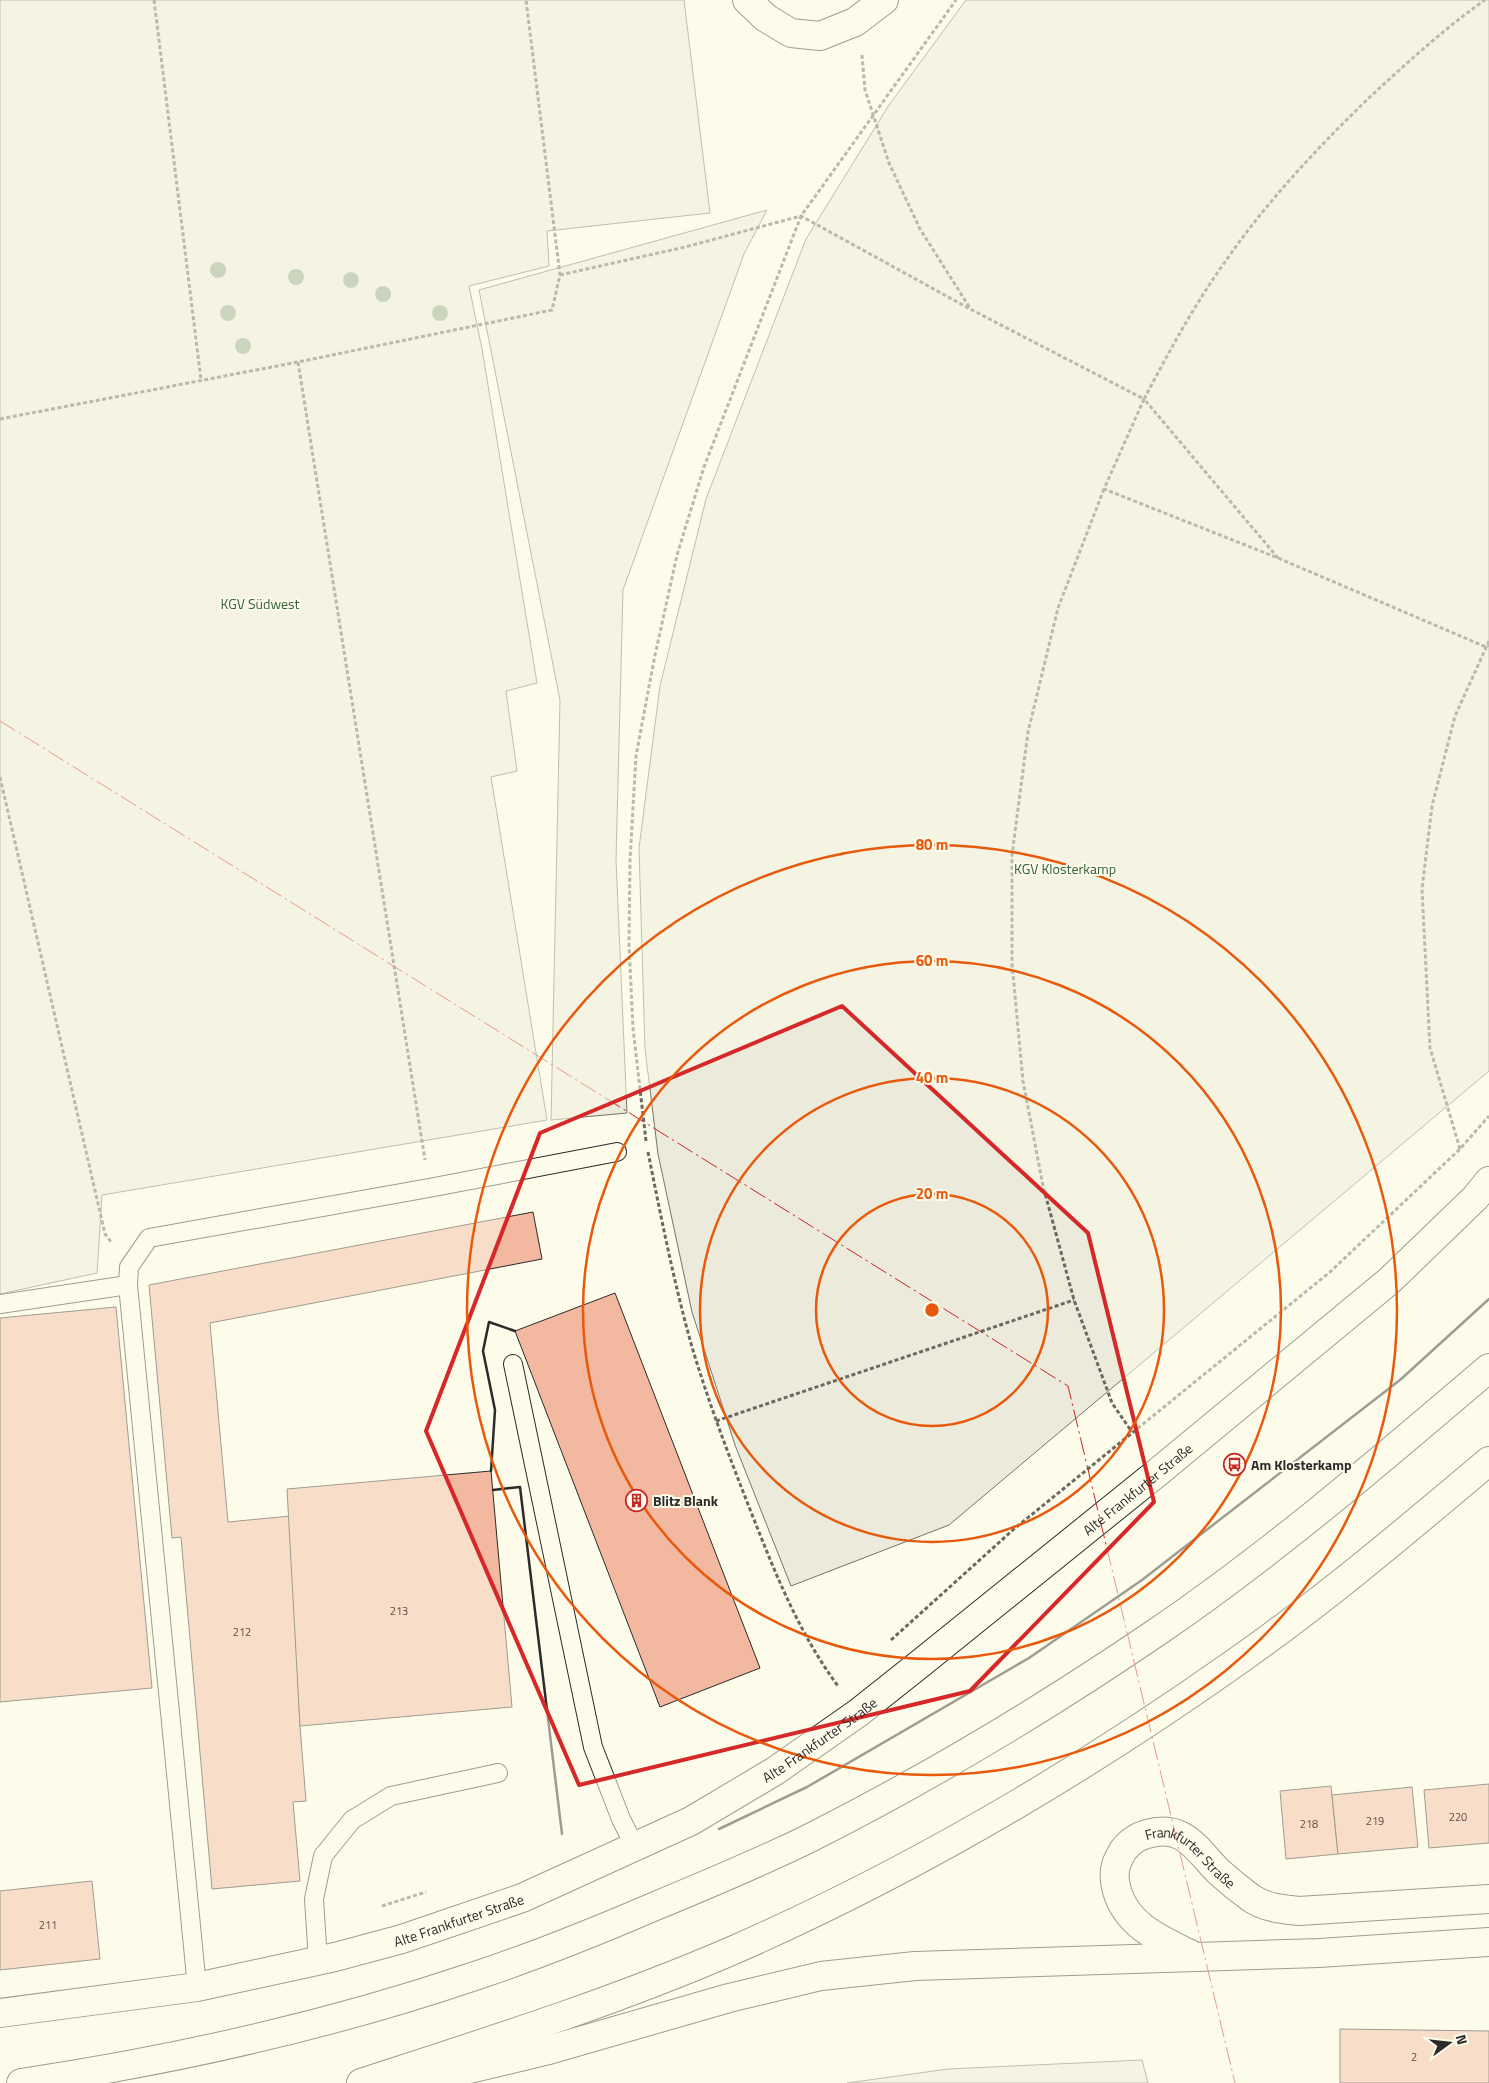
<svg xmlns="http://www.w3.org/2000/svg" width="1489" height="2083" font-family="'Titillium Web',sans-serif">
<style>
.green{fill:#ecebdb;stroke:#74746e}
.parking{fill:#eceadb;stroke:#74746e}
.building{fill:#f2b8a0;stroke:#2b2b2b}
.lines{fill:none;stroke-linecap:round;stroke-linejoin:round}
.lane-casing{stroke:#2b2b2b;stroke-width:20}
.street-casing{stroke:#2b2b2b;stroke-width:30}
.secondary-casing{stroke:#2b2b2b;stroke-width:30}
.highway-casing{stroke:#2b2b2b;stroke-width:30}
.path{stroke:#6a6964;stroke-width:3;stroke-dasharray:4 2.5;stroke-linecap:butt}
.lane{stroke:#fdfbea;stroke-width:18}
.street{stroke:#fdfbea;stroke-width:28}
.secondary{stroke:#fdfbea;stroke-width:28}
.highway{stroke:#fdfbea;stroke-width:28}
.wall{stroke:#2b2b2b;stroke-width:2.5}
.power{stroke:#c62828;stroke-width:1;stroke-dasharray:18 4 2.5 4;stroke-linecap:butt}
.tree{fill:#8ea78a}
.marked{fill:none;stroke:#d62828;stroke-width:4;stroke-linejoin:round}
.ring{fill:none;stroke:#e8590c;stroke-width:2.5}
.labels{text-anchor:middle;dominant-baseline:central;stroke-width:4;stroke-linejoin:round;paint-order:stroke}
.number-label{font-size:11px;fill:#5d4e48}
.park-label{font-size:14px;fill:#34623c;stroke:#fdfbea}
.poi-label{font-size:14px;font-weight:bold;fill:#2b2b2b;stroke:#fdfbea;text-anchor:start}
.street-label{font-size:14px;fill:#2b2b2b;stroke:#fdfbea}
.centre{fill:#e8590c;stroke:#fdfbea;stroke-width:2.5}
.ring-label{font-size:15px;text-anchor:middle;font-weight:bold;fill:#e8590c;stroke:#fdfbea;stroke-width:4;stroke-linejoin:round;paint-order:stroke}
</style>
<rect width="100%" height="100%" fill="#fdfbea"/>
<g class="green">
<path d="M 0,0 L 684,0 L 710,213 L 547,231 L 549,266 L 469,286 L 482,349 L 537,683 L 506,691 L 517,771 L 491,777 L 547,1120 L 102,1195 L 97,1273 L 0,1294 Z"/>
<path d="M 966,0 L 1489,0 L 1489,1071 L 949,1525 L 791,1586 L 735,1445 L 692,1312 L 658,1154 L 645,1049 L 639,848 L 660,686 L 706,499 L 806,239 L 889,105 Z"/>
<path d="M 767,210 L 744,254 L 623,590 L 616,860 L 627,1113 L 551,1120 L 560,700 L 479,290 Z"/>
</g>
<path class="parking" d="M 1142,2060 L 1148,2083 L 847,2083 L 948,2069 Z"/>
<g class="building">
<path d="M 533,1212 L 542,1259 L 210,1323 L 228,1522 L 290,1516 L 300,1726 L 306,1801 L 293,1802 L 300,1881 L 212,1889 L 181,1537 L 172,1538 L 149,1285 Z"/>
<path d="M 615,1293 L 760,1668 L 660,1707 L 515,1331 Z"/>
<path d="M 116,1307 L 152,1688 L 0,1702 L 0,1318 Z"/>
<path d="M 491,1471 L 512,1707 L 300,1726 L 287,1489 Z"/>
<path d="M 1489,1784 L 1489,1843 L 1429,1848 L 1424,1790 Z"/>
<path d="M 1331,1786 L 1338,1854 L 1286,1859 L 1280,1791 Z"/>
<path d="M 1412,1787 L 1418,1847 L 1338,1854 L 1332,1795 Z"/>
<path d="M 92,1881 L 100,1959 L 0,1970 L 0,1891 Z"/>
<path d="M 1340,2029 L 1489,2031 L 1489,2083 L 1340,2083 Z"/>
</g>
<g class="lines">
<defs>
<g id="lane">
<path d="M 0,1304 L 128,1285"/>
<path d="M 513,1364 L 593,1747 L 621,1819 L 635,1847"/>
<path d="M 318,1961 L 314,1899 L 323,1856 L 352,1820 L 391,1796 L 498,1773"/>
<path d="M 197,1987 L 128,1285 L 129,1267 L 149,1238 L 429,1188 L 617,1152"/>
</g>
<g id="street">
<path d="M 747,0 L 766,18 L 791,33 L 820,36 L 855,22 L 884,0"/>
<path id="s1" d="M 1196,1957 C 1164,1941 1128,1928 1117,1891 C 1114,1879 1113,1869 1119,1858 C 1124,1846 1135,1837 1147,1834 C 1184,1823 1196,1849 1219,1872 C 1229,1881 1240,1890 1251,1898 C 1266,1908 1282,1909 1299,1911 L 1489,1899"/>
</g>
<g id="secondary">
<path d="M 1196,1957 L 1319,1953 L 1489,1942"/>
<path id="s2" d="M 0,2013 L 197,1987 L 335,1957 L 402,1939 L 522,1898 L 691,1821 L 775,1771 L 858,1713 L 921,1663 L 1158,1472 L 1389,1281 L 1475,1198 L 1489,1181"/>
</g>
<g id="highway">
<path d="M 419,2081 L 545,2051 L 729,1998 L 821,1976 L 915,1966 L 1196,1957"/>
<path d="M 21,2083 C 175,2060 327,2026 475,1976 C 535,1956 595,1932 653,1907 C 704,1886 756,1864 806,1840 C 927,1779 1044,1709 1157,1632 C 1274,1552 1381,1460 1489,1368"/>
<path d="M 361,2083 C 487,2042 614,2002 736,1949 C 913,1871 1081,1772 1239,1660 C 1326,1599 1408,1529 1489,1461"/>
</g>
</defs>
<use href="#lane" class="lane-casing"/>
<use href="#street" class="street-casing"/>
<use href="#secondary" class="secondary-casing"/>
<use href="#highway" class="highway-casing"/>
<g class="path">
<path d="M 154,0 L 201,380"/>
<path d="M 862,55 L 865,90 L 889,163 L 920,229 L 970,308"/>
<path d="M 560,275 L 685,247 L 801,216 L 970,309 L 1144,399 L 1104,489 L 1278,558 L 1486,647 L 1489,645"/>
<path d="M 298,362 L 425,1160"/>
<path d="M 0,419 L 298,362 L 552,310 L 560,275 L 526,0"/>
<path d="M 1104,489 L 1058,608 L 1028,732 L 1012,855 L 1012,964 L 1023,1081 L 1043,1186 L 1074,1300 L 1112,1403 L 1132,1432"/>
<path d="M 1278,558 L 1144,399 C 1169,352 1194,305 1225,262 C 1267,201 1319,146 1372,95 C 1408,62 1445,28 1485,0"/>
<path d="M 0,777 L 105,1234 L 111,1242"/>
<path d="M 646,1141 L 633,1028 L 629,945 L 630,860 L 636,756 L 654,660 L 677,555 L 704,467 L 801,216 L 956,0"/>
<path d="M 1460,1149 L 1430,1048 L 1422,889 L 1432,806 L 1455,716 L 1489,641"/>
<path d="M 648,1152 C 661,1217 674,1283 692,1347 C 710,1407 732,1464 755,1522 C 778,1580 801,1636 838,1686"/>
<path d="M 716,1421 L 1074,1300"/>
<path d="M 891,1640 L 1014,1529 L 1330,1272 L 1460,1149 L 1489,1116"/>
<path d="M 382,1906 L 426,1892"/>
</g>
<use href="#lane" class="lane"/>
<use href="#street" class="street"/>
<use href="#secondary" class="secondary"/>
<use href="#highway" class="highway"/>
<g class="wall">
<path d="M 491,1471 L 495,1410 L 483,1351 L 489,1322 L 515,1331"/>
<path d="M 493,1490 L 520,1487 L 562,1834"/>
<path d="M 719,1829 L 807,1787 L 1029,1658 L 1142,1580 L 1400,1380 L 1489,1299"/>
</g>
<path class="power" d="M 0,721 L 1068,1386 L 1235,2083"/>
</g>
<g class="tree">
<circle cx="218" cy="270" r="8"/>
<circle cx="296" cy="277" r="8"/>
<circle cx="351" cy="280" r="8"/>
<circle cx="383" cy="294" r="8"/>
<circle cx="228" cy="313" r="8"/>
<circle cx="440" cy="313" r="8"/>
<circle cx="243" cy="346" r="8"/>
</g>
<path d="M0 0H1489V2083H0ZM 842,1006 L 1088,1233 L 1154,1502 L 970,1691 L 579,1785 L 426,1431 L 540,1133 Z" fill="#fdfbea" fill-opacity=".55" fill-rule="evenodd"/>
<path class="marked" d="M 842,1006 L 1088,1233 L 1154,1502 L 970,1691 L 579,1785 L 426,1431 L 540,1133 Z"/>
<g class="ring">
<circle cx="932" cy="1310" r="116"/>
<circle cx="932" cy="1310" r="232"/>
<circle cx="932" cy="1310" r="349"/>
<circle cx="932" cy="1310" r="465"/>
</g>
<defs>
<symbol id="bus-ring" viewBox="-11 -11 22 22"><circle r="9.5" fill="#fdfbea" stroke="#c62828" stroke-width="1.5"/><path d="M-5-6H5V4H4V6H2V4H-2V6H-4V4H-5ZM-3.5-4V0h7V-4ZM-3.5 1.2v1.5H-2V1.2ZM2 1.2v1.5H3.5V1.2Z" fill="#c62828"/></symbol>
<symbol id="building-ring" viewBox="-11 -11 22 22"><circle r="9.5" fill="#fdfbea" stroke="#c62828" stroke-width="1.5"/><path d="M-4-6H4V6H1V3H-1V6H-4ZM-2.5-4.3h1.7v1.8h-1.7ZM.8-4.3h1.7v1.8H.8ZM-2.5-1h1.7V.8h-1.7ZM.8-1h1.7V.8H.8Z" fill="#c62828"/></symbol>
</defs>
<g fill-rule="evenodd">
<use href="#bus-ring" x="1222" y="1452" width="25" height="25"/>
<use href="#building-ring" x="624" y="1488" width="25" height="25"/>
</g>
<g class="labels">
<g class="number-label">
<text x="399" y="1611">213</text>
<text x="242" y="1632">212</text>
<text x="1458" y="1817">220</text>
<text x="1375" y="1821">219</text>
<text x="1309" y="1824">218</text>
<text x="48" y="1925">211</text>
<text x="1414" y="2057">2</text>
</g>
<g class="park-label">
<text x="260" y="603">KGV Südwest</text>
<text x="1065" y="868">KGV Klosterkamp</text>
</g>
<g class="poi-label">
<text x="1251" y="1464">Am Klosterkamp</text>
<text x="653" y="1500">Blitz Blank</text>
</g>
<g class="street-label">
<text stroke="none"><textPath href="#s2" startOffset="1279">Alte Frankfurter Straße</textPath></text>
<text stroke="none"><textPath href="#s2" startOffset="874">Alte Frankfurter Straße</textPath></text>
<text stroke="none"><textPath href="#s1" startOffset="231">Frankfurter Straße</textPath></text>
<text stroke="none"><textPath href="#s2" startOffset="469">Alte Frankfurter Straße</textPath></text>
</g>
</g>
<circle cx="932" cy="1310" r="8" class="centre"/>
<g class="ring-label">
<text x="932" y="850">80 m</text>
<text x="932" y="966">60 m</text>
<text x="932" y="1083">40 m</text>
<text x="932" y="1199">20 m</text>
</g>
<g transform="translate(1449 2043) rotate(75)" stroke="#fdfbea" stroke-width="4" paint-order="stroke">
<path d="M0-4L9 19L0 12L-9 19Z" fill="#2b2b2b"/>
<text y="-8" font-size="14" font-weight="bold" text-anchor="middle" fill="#2b2b2b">N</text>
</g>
</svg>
